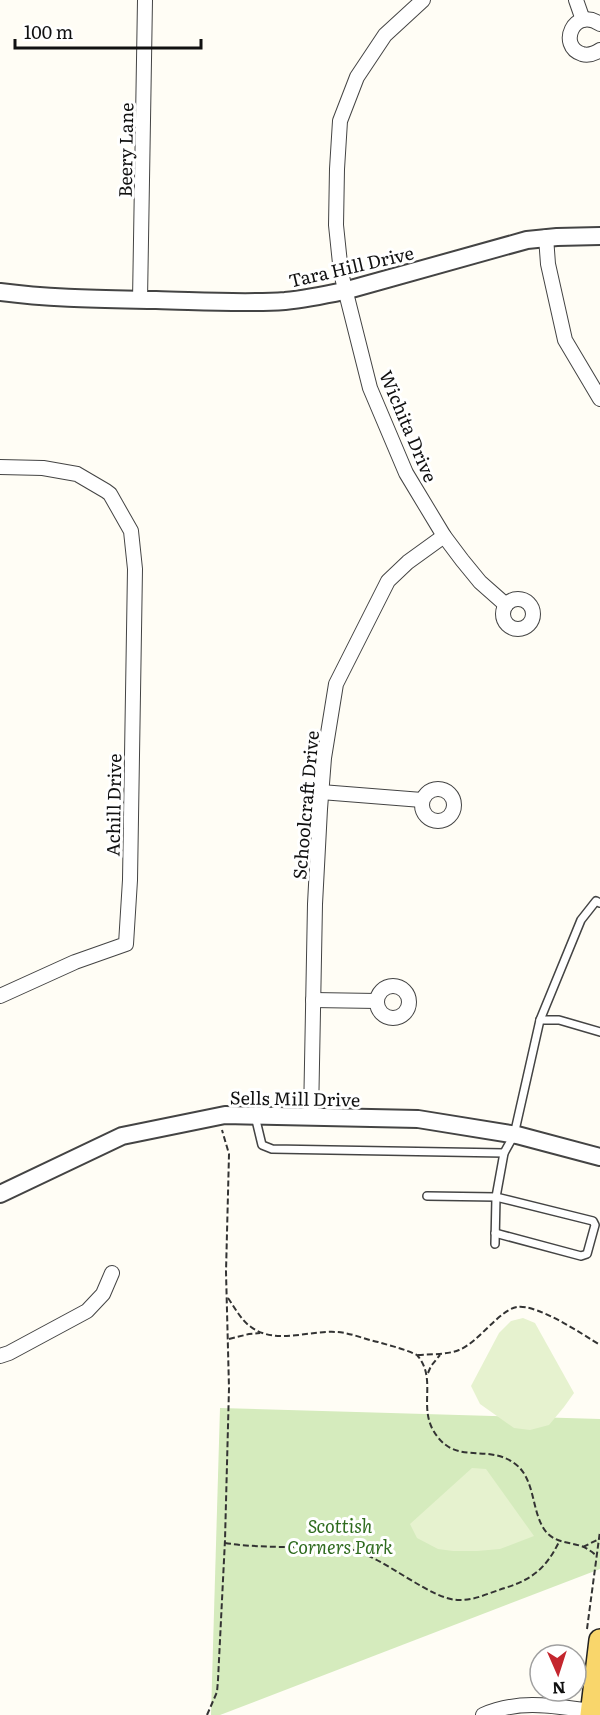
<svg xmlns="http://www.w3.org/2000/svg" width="600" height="1715" font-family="Literata,serif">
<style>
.green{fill:#d5ebbd}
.pitch{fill:#e6f2cf}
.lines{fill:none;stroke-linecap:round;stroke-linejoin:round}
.service-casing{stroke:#444;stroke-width:10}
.minor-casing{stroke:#444;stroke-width:16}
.tertiary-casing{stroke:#444;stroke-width:20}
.primary-casing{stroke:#222;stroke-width:24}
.path{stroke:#333;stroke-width:2;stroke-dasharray:6 3;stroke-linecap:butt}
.service{stroke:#fff;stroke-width:7}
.minor{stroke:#fff;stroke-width:14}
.tertiary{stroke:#fff;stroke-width:16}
.primary{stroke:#f9d66b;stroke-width:21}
.labels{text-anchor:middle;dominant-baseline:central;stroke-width:6;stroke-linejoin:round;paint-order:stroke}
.street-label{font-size:18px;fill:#111;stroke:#fff}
.park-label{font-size:18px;font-style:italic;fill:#2f6b1f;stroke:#fff}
</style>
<rect width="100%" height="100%" fill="#fffdf5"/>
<path class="green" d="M 220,1408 L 600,1419 L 600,1569 L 220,1715 L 211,1715 Z"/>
<g class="pitch">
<path d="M 523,1318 L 535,1323 L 574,1393 L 564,1407 L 549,1425 L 530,1430 L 514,1428 L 480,1404 L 471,1386 L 499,1333 L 511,1321 Z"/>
<path d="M 472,1468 L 486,1469 L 534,1536 L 500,1549 L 477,1551 L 453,1551 L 438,1549 L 417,1538 L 410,1524 Z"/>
</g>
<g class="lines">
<defs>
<g id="service">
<path d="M 540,1020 L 581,920 L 596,901 L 600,903"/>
<path d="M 255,1116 L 262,1145 L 272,1149 L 504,1153"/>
<path d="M 427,1196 L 496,1197 L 593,1221 L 595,1225 L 587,1254 L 581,1256 L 495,1233"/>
<path d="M 495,1244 L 496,1197 L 504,1153 L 514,1135 L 540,1020 L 559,1020 L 600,1032"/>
</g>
<g id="minor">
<path d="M 423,0 L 385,35 L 357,77 L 340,121 L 337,169 L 336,225 L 341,273 L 370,388 L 406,473 L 444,536 L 462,560 L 480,582 L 506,605"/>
<path d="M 576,0 L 583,20"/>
<path d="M 600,24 C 574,6 557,46 582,54 C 589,56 594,54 600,50"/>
<path d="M 546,237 L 548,264 L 565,340 L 600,399"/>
<path d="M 140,300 L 145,0"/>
<path d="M 0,467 L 43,468 L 77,474 L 106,491 L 110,494 L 131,531 L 135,569 L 130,880 L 126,944 L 75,962 L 0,996"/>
<circle cx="518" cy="614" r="15"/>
<circle cx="438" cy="805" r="16"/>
<path d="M 321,792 L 422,800"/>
<circle cx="393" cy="1002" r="16"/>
<path d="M 313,1000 L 377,1001"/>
<path d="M 311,1117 L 315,904 L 320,809 L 324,758 L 336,684 L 388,581 L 408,562 L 444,536"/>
<path d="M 0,1356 L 9,1353 L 87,1311 L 103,1294 L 112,1273"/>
<path d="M 483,1715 C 521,1698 559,1707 598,1712"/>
</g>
<g id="tertiary">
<path d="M 0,292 C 52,299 104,299 156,300 C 199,301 243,304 285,301 C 305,299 325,295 344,291 L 527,240 L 557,237 L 600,236"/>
<path d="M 0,1194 L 122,1136 L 225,1115 L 418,1119 L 517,1135 L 600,1157"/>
</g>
<path id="primary" d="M 591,1715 L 600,1640"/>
</defs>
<use href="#service" class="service-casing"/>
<use href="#minor" class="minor-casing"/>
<use href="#tertiary" class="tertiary-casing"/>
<use href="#primary" class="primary-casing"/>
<g class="path">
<path d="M 228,1298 C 235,1308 241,1320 251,1327 C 275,1345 310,1330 337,1332 C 351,1333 364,1339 378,1342 C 391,1346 405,1349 417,1355 C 437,1378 419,1405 433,1430 C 454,1467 486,1443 514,1463 C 537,1479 530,1513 547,1533 C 557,1543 569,1542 581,1546 C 587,1548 592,1552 597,1556"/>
<path d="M 229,1339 L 249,1334 L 260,1333"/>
<path d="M 418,1355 C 431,1354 446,1355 459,1350 C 479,1342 499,1310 517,1307 C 538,1304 582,1334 600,1345"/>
<path d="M 428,1373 L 431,1366 L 440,1355"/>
<path d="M 225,1543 C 251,1547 277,1547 303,1547 C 318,1547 334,1546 349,1549 C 384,1556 432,1602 461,1600 C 476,1600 491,1592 505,1588 C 533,1579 546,1568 559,1542"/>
<path d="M 583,1547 L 599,1539"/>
<path d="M 587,1629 L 600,1531"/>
<path d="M 207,1715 L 217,1692 L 218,1680 L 225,1540 L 229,1388 L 226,1272 L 229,1154 L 222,1130"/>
</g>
<use href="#service" class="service"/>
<use href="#minor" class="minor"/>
<use href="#tertiary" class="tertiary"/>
<use href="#primary" class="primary"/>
</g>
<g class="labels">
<g class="street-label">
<text transform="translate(125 150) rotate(-89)">Beery Lane</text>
<text transform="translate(351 266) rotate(-13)">Tara Hill Drive</text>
<text transform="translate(409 426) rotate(67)">Wichita Drive</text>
<text transform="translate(113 805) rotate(-89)">Achill Drive</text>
<text transform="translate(305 805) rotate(-85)">Schoolcraft Drive</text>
<text transform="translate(295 1098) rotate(1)">Sells Mill Drive</text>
</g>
<g class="park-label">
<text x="340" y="1525">Scottish<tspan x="340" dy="21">Corners Park</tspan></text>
</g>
</g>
<g transform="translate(558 1673) rotate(177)"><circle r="28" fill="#ffffff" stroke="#a0a0a0" stroke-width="1.5"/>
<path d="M0-4.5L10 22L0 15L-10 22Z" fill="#c4262e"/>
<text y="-9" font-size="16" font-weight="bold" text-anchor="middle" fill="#111111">N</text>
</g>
<path d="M15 39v9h186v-9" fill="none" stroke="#111111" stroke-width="3"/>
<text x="24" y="39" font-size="18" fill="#111111" stroke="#ffffff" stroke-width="4.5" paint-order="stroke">100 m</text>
</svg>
